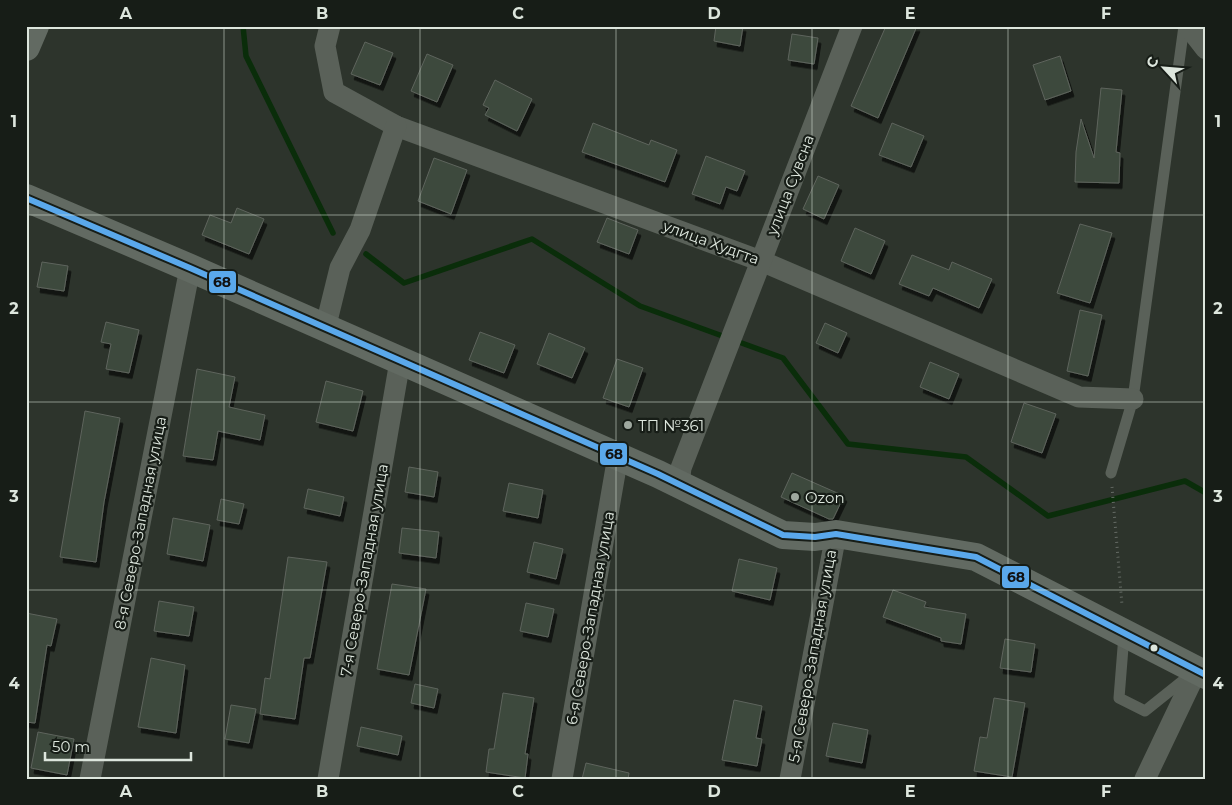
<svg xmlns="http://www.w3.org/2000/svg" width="1232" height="805" font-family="Montserrat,sans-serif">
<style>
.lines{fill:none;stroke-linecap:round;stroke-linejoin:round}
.stream{stroke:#0a2d0a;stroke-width:5.5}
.building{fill:#3d493c;stroke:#5e645d;filter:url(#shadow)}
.path{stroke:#656b65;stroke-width:3;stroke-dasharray:1 4;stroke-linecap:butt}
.lane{stroke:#5a6159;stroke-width:11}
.street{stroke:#5a6159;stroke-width:21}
.secondary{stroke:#626a62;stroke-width:28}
.bus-1-casing{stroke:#171d17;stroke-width:10}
.bus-1{stroke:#5aa8eb;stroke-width:6}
.grid{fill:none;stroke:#dde6dd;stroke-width:1;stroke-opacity:0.55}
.poi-dot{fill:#9fa89f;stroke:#171d17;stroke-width:2}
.bus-dot{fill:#dde6dd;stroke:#171d17;stroke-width:2}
.labels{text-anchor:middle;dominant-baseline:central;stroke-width:4.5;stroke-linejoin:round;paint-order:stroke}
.street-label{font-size:15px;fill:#dde6dd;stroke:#171d17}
.poi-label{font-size:15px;fill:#dde6dd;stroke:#171d17;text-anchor:start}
.line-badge{stroke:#171d17;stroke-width:2}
.pale-badge-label{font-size:14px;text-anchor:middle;font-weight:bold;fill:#111}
.neatline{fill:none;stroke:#dde6dd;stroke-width:2}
.grid-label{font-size:16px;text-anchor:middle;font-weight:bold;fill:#dde6dd}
</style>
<defs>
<filter id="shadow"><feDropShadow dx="3" dy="5.5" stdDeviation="0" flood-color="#0009"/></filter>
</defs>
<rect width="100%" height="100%" fill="#2d342c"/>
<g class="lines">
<g class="stream">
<path d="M 243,26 L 246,56 L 333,233"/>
<path d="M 366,254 L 404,283 L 532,239 L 640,306 L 783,358 L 848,444 L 966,457 L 1048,516 L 1185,481 L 1206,493"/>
</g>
</g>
<g class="building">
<path d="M 716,26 L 743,26 L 740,46 L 714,41 Z"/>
<path d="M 886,26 L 917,26 L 878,118 L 851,106 Z"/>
<path d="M 792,34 L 818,38 L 814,64 L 788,60 Z"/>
<path d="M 365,42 L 393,53 L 380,85 L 351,74 Z"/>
<path d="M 427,54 L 453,65 L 437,102 L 411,91 Z"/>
<path d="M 1060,56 L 1071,91 L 1045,100 L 1033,65 Z"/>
<path d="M 495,80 L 532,99 L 517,131 L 485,115 L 489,108 L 483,105 Z"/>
<path d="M 1101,88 L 1122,90 L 1116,152 L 1120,153 L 1119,183 L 1075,182 L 1076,152 L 1081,119 L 1094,158 Z"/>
<path d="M 593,123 L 649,145 L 651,140 L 677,150 L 665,182 L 582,152 Z"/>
<path d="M 892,123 L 924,136 L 911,167 L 879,155 Z"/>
<path d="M 706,156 L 745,171 L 737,191 L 726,187 L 720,204 L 692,194 Z"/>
<path d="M 434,158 L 467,170 L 451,214 L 418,201 Z"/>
<path d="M 818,176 L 839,185 L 824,219 L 803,209 Z"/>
<path d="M 237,208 L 264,219 L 249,254 L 202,235 L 210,215 L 231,223 Z"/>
<path d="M 607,218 L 638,230 L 629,254 L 597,242 Z"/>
<path d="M 1080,224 L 1112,233 L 1090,303 L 1057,293 Z"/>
<path d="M 855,228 L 885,241 L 871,274 L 841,261 Z"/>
<path d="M 912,255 L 949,270 L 952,262 L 992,279 L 979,308 L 933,288 L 929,296 L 899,284 Z"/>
<path d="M 42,262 L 68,266 L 64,291 L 37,287 Z"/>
<path d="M 1080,310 L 1102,315 L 1088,376 L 1067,371 Z"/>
<path d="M 106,322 L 139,330 L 129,373 L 106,369 L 111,344 L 101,342 Z"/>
<path d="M 825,323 L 847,333 L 838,353 L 816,343 Z"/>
<path d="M 480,332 L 515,345 L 504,373 L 469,360 Z"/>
<path d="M 549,333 L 585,348 L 572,378 L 537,364 Z"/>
<path d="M 617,359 L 643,368 L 629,407 L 603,398 Z"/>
<path d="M 930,362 L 959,374 L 949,399 L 920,387 Z"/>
<path d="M 197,369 L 235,377 L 229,407 L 265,415 L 260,440 L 218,431 L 213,460 L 183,456 Z"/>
<path d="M 326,381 L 363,391 L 353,431 L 316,422 Z"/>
<path d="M 1024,403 L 1056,414 L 1042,453 L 1011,442 Z"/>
<path d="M 85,411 L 120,418 L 104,502 L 96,562 L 60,557 Z"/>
<path d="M 409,467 L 438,472 L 434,497 L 405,492 Z"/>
<path d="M 792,473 L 844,496 L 833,519 L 829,519 L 781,497 Z"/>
<path d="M 509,483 L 543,490 L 538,518 L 503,511 Z"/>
<path d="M 308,489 L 344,497 L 340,516 L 304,508 Z"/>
<path d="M 221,499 L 244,504 L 239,524 L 217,520 Z"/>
<path d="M 173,518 L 210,525 L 203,561 L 167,554 Z"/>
<path d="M 402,528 L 439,532 L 436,558 L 399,553 Z"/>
<path d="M 534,542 L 563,549 L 556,579 L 527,572 Z"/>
<path d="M 288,557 L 327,562 L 310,658 L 304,658 L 295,719 L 260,714 L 265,678 L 270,679 Z"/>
<path d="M 739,559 L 777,568 L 770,600 L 732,591 Z"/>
<path d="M 392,584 L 426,589 L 409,675 L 377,669 Z"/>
<path d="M 893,590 L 926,602 L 924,607 L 966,614 L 961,644 L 941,641 L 941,638 L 883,617 Z"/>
<path d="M 159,601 L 194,607 L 189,636 L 154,631 Z"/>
<path d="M 526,603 L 554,609 L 548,637 L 520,631 Z"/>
<path d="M 26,613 L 57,619 L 51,646 L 47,645 L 35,723 L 26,722 Z"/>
<path d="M 1005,639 L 1035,644 L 1031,672 L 1000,668 Z"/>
<path d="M 151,658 L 185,665 L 176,733 L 138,727 Z"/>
<path d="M 415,684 L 438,689 L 434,708 L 411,703 Z"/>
<path d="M 503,693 L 534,698 L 525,754 L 528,754 L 525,778 L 486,772 L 489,749 L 494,749 Z"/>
<path d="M 994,698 L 1025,703 L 1012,777 L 974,771 L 980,737 L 987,738 Z"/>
<path d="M 734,700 L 762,706 L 756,738 L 762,739 L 757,766 L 722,760 Z"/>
<path d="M 231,705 L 256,709 L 249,743 L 225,739 Z"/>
<path d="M 833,723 L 868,730 L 862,763 L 826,756 Z"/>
<path d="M 361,727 L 402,736 L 398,755 L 357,746 Z"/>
<path d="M 38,732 L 74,739 L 67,775 L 31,768 Z"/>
<path d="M 586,763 L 629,773 L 628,779 L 582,779 Z"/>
</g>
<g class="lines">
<path class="path" d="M 1112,487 L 1122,605"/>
<g class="lane">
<path d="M 1111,473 L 1133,399 L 1184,26"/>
<path d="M 1124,635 L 1119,698 L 1145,711 L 1190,675"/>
</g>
<g class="street">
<path d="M 330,26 L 325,46 L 334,92 L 396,126 L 761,261 L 1079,397 L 1133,399"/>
<path d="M 1188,26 L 1206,49"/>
<path d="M 325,329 L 340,268 L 360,230 L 396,126"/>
<path d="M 679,484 L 681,468 L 852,26"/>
<path d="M 90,779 L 190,268"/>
<path d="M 328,779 L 400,361"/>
<path d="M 562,779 L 618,456"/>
<path d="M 790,779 L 836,534"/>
<path d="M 1145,779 L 1197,670"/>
</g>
<g class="secondary">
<path d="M 26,47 L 35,26"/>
<path d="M 26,198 L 190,268 L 658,474 L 783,535 L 815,537 L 836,534 L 976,557 L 1206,675"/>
</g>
<defs>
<path id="bus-1" d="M 26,198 L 190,268 L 658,474 L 783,535 L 815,537 L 836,534 L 976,557 L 1206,675"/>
</defs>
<use href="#bus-1" class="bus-1-casing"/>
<use href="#bus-1" class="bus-1"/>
</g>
<path class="grid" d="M 224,26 L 224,779M 420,26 L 420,779M 616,26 L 616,779M 812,26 L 812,779M 1008,26 L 1008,779M 26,215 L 1206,215M 26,402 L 1206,402M 26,590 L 1206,590"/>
<g class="poi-dot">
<circle cx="628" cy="425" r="5"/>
<circle cx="795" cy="497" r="5"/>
</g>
<circle class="bus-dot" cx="1154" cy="648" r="4.5"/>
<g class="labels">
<g class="street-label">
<text transform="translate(790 185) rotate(-69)">улица Сувсна</text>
<text transform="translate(711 242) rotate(20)">улица Худгта</text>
<text transform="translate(140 523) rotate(-79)">8-я Северо-Западная улица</text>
<text transform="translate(364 570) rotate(-80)">7-я Северо-Западная улица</text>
<text transform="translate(590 618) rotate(-80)">6-я Северо-Западная улица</text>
<text transform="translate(812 656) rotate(-80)">5-я Северо-Западная улица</text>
</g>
<g class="poi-label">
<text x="638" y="425">ТП №361</text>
<text x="805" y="497">Ozon</text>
</g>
</g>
<g class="line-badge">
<rect x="208" y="270" width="29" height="24" rx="5" fill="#5aa8eb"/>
<rect x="599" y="442" width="29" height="24" rx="5" fill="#5aa8eb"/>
<rect x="1001" y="565" width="29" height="24" rx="5" fill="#5aa8eb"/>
</g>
<g class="pale-badge-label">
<text x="222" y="287">68</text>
<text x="614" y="459">68</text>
<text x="1016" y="582">68</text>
</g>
<rect width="1232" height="805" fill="none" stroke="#171d17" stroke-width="55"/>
<g transform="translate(1164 68) rotate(296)" stroke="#171d17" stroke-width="4" paint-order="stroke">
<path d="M0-4L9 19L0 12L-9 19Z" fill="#dde6dd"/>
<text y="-8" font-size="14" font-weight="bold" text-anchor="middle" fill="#dde6dd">С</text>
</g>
<path d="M45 752v8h146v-8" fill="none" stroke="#dde6dd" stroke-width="2.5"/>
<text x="52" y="752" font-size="15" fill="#dde6dd" stroke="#171d17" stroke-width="4" paint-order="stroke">50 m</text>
<rect x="28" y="28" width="1176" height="750" class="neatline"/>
<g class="grid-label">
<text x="126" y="19">A</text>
<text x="322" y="19">B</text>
<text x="518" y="19">C</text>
<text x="714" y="19">D</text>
<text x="910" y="19">E</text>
<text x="1106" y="19">F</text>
<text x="14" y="127">1</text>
<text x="1218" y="127">1</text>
<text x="14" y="314">2</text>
<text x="1218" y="314">2</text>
<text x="14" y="502">3</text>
<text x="1218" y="502">3</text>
<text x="14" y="689">4</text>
<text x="1218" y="689">4</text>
<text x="126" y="797">A</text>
<text x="322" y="797">B</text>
<text x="518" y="797">C</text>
<text x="714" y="797">D</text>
<text x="910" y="797">E</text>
<text x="1106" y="797">F</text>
</g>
</svg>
